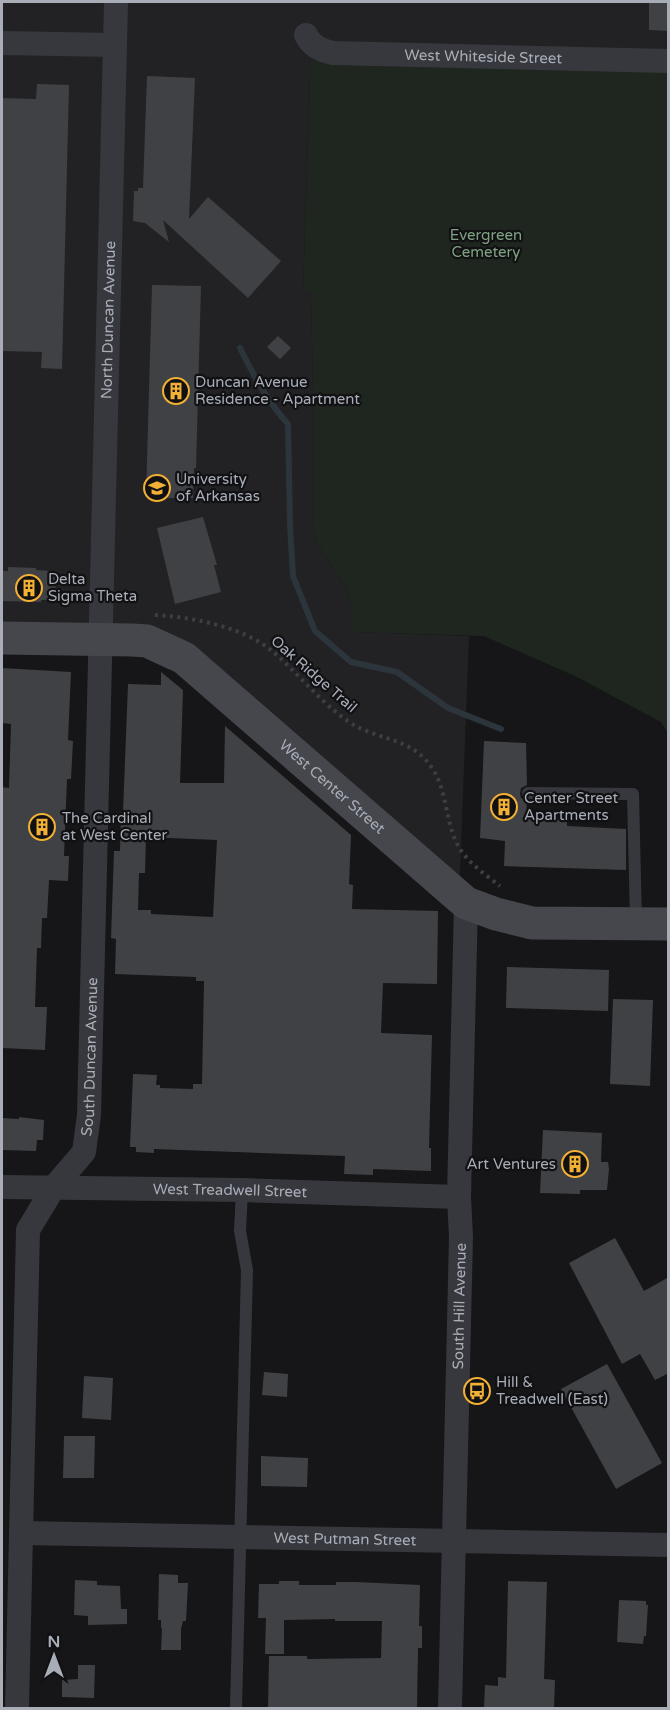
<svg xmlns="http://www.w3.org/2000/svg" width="670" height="1710" font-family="'Varela Round',sans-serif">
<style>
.built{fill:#222225}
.green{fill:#1e261f}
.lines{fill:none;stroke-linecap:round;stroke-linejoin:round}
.stream{stroke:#2c353c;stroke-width:6}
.building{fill:#404145;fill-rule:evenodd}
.path{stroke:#3d3f44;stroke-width:4;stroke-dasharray:3 4.5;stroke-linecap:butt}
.lane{stroke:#37383d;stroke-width:12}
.street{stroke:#37383d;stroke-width:24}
.secondary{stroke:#45474d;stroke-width:33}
.labels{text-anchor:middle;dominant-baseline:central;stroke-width:4.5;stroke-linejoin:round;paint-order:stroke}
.street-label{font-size:15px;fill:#a8adb8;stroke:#111113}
.park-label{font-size:15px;fill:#7fa381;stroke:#111113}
.poi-label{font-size:15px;fill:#a8adb8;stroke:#111113;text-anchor:start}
</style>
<rect width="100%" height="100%" fill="#161618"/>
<path class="built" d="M 2,2 L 668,2 L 668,61 L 311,44 L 303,292 L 311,293 L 314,440 L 313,536 L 349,594 L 354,632 L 469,636 L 459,898 L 184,658 L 2,638 Z"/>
<path class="green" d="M 311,44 L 668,61 L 668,733 L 661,722 L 577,677 L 484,636 L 353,632 L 349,594 L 313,536 L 314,440 L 311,293 L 303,292 Z"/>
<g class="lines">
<path class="stream" d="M 240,348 C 254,376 267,401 288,424 L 290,525 L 293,576 L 315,631 L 351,662 L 397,672 L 448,708 L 501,729"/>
</g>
<g class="building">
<path d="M 649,2 L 669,2 L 669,31 L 649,30 Z"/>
<path d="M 147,76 L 195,78 L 189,219 L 208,197 L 281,261 L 248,298 L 163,220 L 169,242 L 145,223 L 133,221 L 134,191 L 138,191 L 138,188 L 143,188 Z"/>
<path d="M 37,84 L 69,85 L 62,369 L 41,368 L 42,352 L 2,351 L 2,98 L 36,99 Z"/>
<path d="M 152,285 L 201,286 L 196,468 L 194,468 L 193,498 L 150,498 L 151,495 L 146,495 Z"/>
<path d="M 278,336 L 291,348 L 280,359 L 267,347 Z"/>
<path d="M 203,517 L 217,565 L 214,565 L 221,592 L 175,604 L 157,528 Z"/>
<path d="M 8,567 L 36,568 L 36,570 L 50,571 L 50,573 L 56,573 L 55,594 L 48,594 L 48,600 L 41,600 L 41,602 L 2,601 L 2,571 L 8,571 Z"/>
<path d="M 2,668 L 71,672 L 68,740 L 73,741 L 71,779 L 67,779 L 64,856 L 69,856 L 68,881 L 49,880 L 47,918 L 42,918 L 41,948 L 37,948 L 35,1007 L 47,1007 L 45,1050 L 2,1048 L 2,787 L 9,788 L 11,724 L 2,723 Z"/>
<path d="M 161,672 L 183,690 L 180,783 L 224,783 L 225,726 L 351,835 L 349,884 L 353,885 L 352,909 L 438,911 L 437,984 L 383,983 L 381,1033 L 432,1035 L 429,1148 L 431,1148 L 431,1171 L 373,1169 L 373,1175 L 344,1174 L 345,1156 L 154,1149 L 154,1153 L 136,1152 L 136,1147 L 130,1147 L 133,1074 L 157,1075 L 156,1085 L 160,1085 L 160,1088 L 193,1089 L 193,1084 L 202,1084 L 204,981 L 196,981 L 196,977 L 115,974 L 116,939 L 111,938 L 114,851 L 120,851 L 121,812 L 123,812 L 128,684 L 161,685 ZM 146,837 L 217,840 L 213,917 L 151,914 L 151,910 L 138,910 L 139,873 L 145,873 Z"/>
<path d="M 484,741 L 526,743 L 527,785 L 521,788 L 520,794 L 521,798 L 527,801 L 526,818 L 567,820 L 567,826 L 626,829 L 626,870 L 504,866 L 505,841 L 480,838 Z"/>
<path d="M 507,967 L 609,970 L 608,1011 L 506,1008 Z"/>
<path d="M 613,999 L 653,1000 L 650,1086 L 610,1084 Z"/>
<path d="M 19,1117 L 44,1120 L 43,1140 L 37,1140 L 36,1151 L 2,1150 L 2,1118 L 19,1119 Z"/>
<path d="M 543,1130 L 602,1133 L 601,1162 L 608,1162 L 609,1169 L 607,1190 L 580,1190 L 580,1194 L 540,1193 Z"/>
<path d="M 615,1238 L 644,1291 L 669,1277 L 669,1373 L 655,1380 L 640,1354 L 622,1364 L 569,1263 Z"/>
<path d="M 607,1364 L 662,1463 L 616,1489 L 561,1389 Z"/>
<path d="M 264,1372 L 288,1374 L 287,1397 L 262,1395 Z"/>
<path d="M 84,1376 L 113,1378 L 111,1420 L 82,1418 Z"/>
<path d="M 64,1436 L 95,1436 L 94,1478 L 63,1478 Z"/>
<path d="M 261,1456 L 308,1458 L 307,1487 L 261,1486 Z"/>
<path d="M 159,1574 L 178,1575 L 178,1583 L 188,1583 L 186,1621 L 183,1621 L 181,1629 L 181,1650 L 161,1650 L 162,1629 L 161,1628 L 161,1620 L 158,1620 Z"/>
<path d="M 75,1580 L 97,1581 L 97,1585 L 120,1586 L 121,1609 L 127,1609 L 127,1624 L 88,1625 L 88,1616 L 74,1615 Z"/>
<path d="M 279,1581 L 299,1581 L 299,1585 L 336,1585 L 336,1582 L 356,1582 L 420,1585 L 419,1626 L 422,1626 L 422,1648 L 418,1648 L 417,1708 L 268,1708 L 269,1656 L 307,1656 L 307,1659 L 381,1658 L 382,1621 L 335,1621 L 335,1619 L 284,1620 L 284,1654 L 265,1654 L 266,1618 L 258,1618 L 259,1584 L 279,1584 Z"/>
<path d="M 508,1581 L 547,1582 L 544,1679 L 555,1680 L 554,1708 L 484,1708 L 485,1685 L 498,1686 L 498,1677 L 506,1678 Z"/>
<path d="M 619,1600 L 646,1601 L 646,1605 L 648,1605 L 646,1636 L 644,1636 L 643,1644 L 617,1642 Z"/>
<path d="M 78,1665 L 95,1665 L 94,1698 L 62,1697 L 62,1680 L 78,1679 Z"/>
</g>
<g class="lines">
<path class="path" d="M 155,615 C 191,617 244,627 272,651 C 298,673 320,702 349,722 C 378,741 414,737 434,771 C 446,792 446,816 454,837 C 462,859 482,872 500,886"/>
<g class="lane">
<path d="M 528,793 L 633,794 L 636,922"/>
<path d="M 236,1708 L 247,1270 L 240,1231 L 242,1190"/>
</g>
<g class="street">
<path id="s1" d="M 306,35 C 312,47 321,50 333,53 L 668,61"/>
<path d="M 2,43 L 114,45"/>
<path id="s2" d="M 2,1187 L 242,1190 L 459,1197"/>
<path id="s3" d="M 21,1533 L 668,1545"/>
<path id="s4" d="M 17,1708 L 28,1230 L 54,1187 L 84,1152 L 89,1115 L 116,2"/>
<path id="s5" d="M 450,1708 L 461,1237 L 459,1197 L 466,903"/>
</g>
<path class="secondary" id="s6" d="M 2,638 L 132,640 L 147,641 L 184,658 L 466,903 L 496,914 L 532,923 L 668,924"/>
</g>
<defs>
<symbol id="building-ring" viewBox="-11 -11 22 22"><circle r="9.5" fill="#111113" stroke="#f2b134" stroke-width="1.5"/><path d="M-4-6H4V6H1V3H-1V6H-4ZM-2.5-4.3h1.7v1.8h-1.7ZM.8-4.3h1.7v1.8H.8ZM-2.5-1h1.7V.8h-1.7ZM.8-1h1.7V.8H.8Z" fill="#f2b134"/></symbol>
<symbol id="university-ring" viewBox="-11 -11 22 22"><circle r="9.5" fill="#111113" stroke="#f2b134" stroke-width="1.5"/><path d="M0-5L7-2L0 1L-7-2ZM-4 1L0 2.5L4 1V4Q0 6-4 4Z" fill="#f2b134"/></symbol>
<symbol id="bus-ring" viewBox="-11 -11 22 22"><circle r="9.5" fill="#111113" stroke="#f2b134" stroke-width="1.5"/><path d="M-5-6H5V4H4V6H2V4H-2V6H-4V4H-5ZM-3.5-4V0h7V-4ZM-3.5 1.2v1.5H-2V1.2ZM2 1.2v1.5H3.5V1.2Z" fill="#f2b134"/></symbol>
</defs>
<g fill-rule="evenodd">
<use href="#building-ring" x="161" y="376" width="30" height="30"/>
<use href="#university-ring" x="142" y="473" width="30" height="30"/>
<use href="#building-ring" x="14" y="573" width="30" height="30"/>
<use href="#building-ring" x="489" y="792" width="30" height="30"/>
<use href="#building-ring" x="27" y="812" width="30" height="30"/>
<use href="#building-ring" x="560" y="1149" width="30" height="30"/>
<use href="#bus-ring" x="462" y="1376" width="30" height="30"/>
</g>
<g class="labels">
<g class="street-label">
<text stroke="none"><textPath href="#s1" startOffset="184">West Whiteside Street</textPath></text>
<text stroke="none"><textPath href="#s4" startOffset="1407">North Duncan Avenue</textPath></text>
<text transform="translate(314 674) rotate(41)">Oak Ridge Trail</text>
<text stroke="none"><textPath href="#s6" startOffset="382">West Center Street</textPath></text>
<text stroke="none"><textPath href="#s4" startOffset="670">South Duncan Avenue</textPath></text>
<text stroke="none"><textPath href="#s2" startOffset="228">West Treadwell Street</textPath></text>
<text stroke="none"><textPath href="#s5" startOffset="402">South Hill Avenue</textPath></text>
<text stroke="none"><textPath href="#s3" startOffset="324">West Putman Street</textPath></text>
</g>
<g class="park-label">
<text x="486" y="235">Evergreen<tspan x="486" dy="17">Cemetery</tspan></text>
</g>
<g class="poi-label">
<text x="195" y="382">Duncan Avenue<tspan x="195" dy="17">Residence - Apartment</tspan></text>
<text x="176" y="479">University<tspan x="176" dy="17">of Arkansas</tspan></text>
<text x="48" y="579">Delta<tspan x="48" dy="17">Sigma Theta</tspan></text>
<text x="524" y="798">Center Street<tspan x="524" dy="17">Apartments</tspan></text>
<text x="62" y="818">The Cardinal<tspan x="62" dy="17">at West Center</tspan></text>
<text x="556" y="1164" text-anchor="end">Art Ventures</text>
<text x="496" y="1382">Hill &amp;<tspan x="496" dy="17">Treadwell (East)</tspan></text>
</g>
</g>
<rect width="670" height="1710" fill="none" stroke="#a8adb8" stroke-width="6"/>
<g transform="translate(54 1656)" stroke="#111113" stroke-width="4.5" paint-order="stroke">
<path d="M0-4.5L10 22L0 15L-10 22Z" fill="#a8adb8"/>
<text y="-9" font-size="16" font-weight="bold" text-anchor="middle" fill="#a8adb8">N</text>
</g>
</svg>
